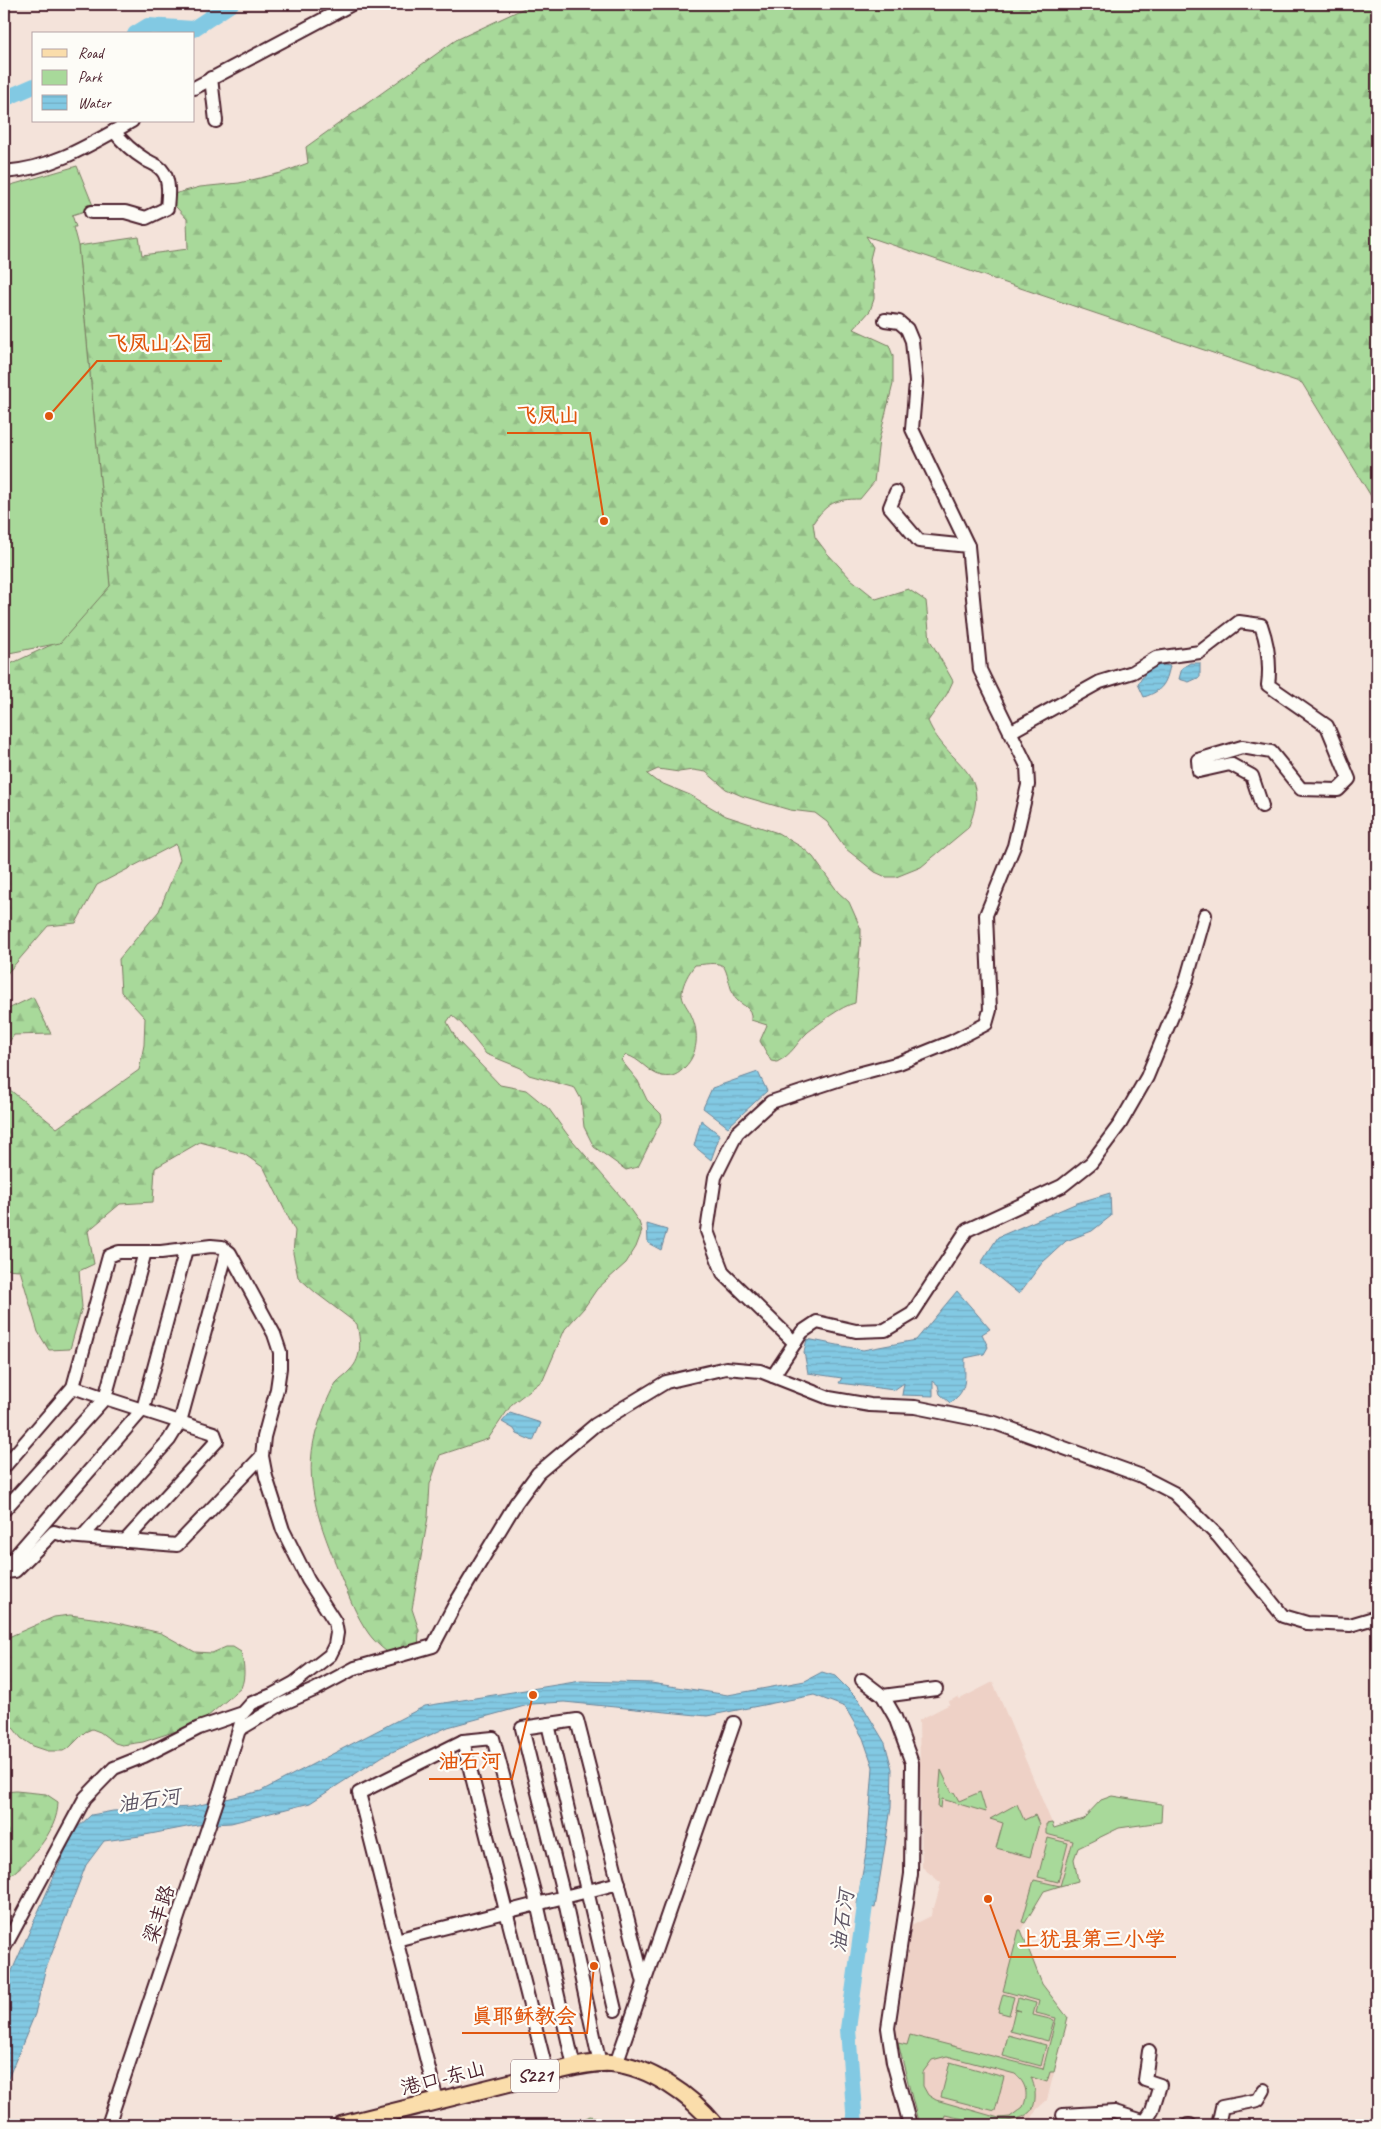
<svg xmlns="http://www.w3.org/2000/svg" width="1381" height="2129" font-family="Caveat,'LXGW WenKai TC',sans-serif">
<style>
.built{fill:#eed1c6}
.forest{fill:url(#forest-firs);stroke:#797c62}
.green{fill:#a8d99a;stroke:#797c62;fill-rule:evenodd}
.water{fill:url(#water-rules);stroke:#6c8599}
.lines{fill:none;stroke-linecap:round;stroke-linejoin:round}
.river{stroke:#82c9e3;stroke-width:16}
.minor-casing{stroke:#4a1f2b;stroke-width:16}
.major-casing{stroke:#4a1f2b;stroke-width:20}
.minor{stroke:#fdfcf7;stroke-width:12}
.major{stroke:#faddab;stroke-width:16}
.labels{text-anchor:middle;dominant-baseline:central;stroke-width:4.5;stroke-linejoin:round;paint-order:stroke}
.shield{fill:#fdfcf7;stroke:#806168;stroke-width:1}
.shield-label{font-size:19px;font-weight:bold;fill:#4a1f2b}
.street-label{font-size:20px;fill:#4a1f2b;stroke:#fdfcf7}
.water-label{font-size:21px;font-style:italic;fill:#5b5262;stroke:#fdfcf7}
.leader{fill:none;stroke:#e0560e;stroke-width:2}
.callout-dot{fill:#e0560e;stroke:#fdfcf7;stroke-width:2}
.callout-label{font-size:21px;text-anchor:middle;font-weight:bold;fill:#e0560e;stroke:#fdfcf7;stroke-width:4.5;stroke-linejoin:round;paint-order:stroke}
</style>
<defs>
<pattern id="forest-firs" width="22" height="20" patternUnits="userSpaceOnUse" patternTransform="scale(1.25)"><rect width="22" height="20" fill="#a8d99a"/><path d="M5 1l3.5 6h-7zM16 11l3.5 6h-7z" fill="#92ba85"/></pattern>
<pattern id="water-rules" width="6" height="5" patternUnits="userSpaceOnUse" patternTransform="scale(1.25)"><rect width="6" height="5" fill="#82c9e3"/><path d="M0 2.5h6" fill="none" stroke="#72acc3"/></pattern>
</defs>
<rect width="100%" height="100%" fill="#f4e3da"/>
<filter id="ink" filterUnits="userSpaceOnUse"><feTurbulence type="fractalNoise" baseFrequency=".02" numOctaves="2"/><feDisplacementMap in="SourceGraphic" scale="10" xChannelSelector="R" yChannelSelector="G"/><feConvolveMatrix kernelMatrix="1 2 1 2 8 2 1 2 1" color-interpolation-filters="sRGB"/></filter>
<g filter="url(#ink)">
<path class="built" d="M 993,1682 L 1054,1828 L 1083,1819 L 1101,1800 L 1112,1796 L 1162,1804 L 1161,1822 L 1119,1828 L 1078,1848 L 1074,1859 L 1078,1881 L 1044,1891 L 1021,1930 L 1042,1984 L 1068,2018 L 1047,2100 L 1036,2110 L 1029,2125 L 919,2125 L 896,2034 L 911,1926 L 931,1916 L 932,1908 L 934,1908 L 941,1883 L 922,1867 L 919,1720 L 950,1704 L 949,1701 L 958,1697 L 960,1699 Z"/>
<g class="forest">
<path d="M 533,4 L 1377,4 L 1377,506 L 1302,383 L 866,236 L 873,247 L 870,259 L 874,280 L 874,299 L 870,311 L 854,329 L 889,345 L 893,356 L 893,384 L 879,440 L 874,482 L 860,499 C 835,499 827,503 813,523 L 815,537 L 827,553 L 851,579 L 876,599 L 908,589 L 926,601 L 930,640 L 953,681 L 947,694 L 928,721 C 948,767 994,769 968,828 L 921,867 L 896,877 L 886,877 L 875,872 L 846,849 L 827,822 L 815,813 L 790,810 L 742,796 L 726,789 L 706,772 L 693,770 L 679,772 L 658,769 L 647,774 L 656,781 L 690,795 L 726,816 L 778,833 L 803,848 L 813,857 L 838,892 L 849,902 L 861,929 L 861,936 L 855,1003 C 841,1006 820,1023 808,1032 C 796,1043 793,1054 777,1062 L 771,1061 L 760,1041 L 767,1025 L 751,1020 C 753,1005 739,1006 734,996 C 730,989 727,969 723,966 C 717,961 702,965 695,965 C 689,972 683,983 682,992 C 681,1002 689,1008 692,1017 C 699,1033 698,1054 685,1067 C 679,1074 672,1078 662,1076 C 648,1073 640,1058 626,1055 L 621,1060 L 638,1081 L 647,1100 L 661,1114 L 662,1119 L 638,1167 L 626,1170 L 594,1147 L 584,1127 L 581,1099 L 575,1088 L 529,1075 L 521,1068 L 486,1054 L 462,1024 L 452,1015 L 447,1022 L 457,1040 L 500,1085 L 526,1090 L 549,1109 L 567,1134 L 622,1198 L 639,1222 L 642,1231 L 636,1247 L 626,1263 L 597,1289 L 584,1308 L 565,1329 L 543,1380 L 512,1404 L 488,1439 L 440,1455 L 430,1484 L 428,1517 L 412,1609 L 419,1630 L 418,1652 L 400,1661 C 388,1653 377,1645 369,1634 C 356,1616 347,1592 339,1572 C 321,1527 302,1482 316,1432 C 321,1417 327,1397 336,1383 C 340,1378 346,1375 350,1370 C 363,1357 360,1340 357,1324 L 316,1293 L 298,1277 L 293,1253 L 295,1231 L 264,1168 L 244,1154 L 200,1142 L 155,1168 L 153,1202 L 120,1204 L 88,1231 L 94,1264 L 79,1271 L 82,1307 L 70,1349 L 49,1350 L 38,1332 L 20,1270 L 4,1269 L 4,1085 L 57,1128 L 139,1070 L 144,1045 L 145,1018 L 121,992 L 119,959 L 159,911 L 180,859 L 176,844 L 97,885 L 76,923 L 48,926 L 4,977 L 4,667 L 53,644 L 110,586 L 78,246 L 139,237 L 142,255 L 188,249 L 187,219 L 166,196 L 200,187 L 239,183 L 281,173 L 308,163 L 306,147 L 456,40 Z"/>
<path d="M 33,997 L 51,1034 L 14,1035 L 4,1049 L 4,1011 Z"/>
<path d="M 70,1615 L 100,1619 L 161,1633 L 195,1652 L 212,1653 L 226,1647 L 233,1647 L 241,1652 C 244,1665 246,1676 241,1688 L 200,1723 L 143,1742 L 122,1745 L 115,1743 L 100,1732 L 92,1729 L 85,1732 L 70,1747 L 63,1751 L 48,1751 L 33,1746 L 21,1738 L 4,1716 L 4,1639 L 54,1617 Z"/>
<path d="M 16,1791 L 46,1794 L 58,1802 C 58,1833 27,1864 4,1880 L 4,1792 Z"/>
<path d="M 590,2116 L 623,2123 L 623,2125 L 573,2125 Z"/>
</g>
<g class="green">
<path d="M 77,166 L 94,208 L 72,215 L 76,227 L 73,227 L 78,246 L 110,586 L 60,643 L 4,654 L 4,187 Z"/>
<path d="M 941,1770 L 952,1793 L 954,1792 L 959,1801 L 980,1792 L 986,1812 L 942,1799 L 941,1808 L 938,1807 Z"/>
<path d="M 1112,1796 L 1162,1804 L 1161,1822 L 1119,1828 L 1078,1848 L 1074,1859 L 1078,1881 L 1060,1886 L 1073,1841 L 1046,1834 L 1046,1824 L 1052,1823 L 1054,1828 L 1083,1819 L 1101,1800 Z"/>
<path d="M 1017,1804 L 1024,1820 L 1035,1815 L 1039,1824 L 1030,1857 L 996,1848 L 1003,1823 L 990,1819 Z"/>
<path d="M 1048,1838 L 1068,1843 L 1058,1882 L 1038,1877 Z"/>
<path d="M 1034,1880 L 1060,1886 L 1044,1891 L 1025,1923 L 1022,1922 Z"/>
<path d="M 1019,1930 L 1021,1930 L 1042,1984 L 1068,2018 L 1054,2072 L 1050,2072 L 1047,2082 L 1031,2077 C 1035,2087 1037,2097 1033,2108 C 1021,2129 970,2121 945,2115 L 943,2125 L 919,2125 L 898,2043 L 907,2045 L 910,2035 L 1043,2069 L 1056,2018 L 1036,2013 L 1039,2001 L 1003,1991 ZM 947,2056 L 1015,2074 C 1026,2083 1029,2094 1023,2107 L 1010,2117 L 999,2118 L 936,2100 L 928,2095 L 923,2086 L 923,2072 L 932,2060 Z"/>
<path d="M 1003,1994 L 1014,1997 L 1009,2015 L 998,2012 Z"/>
<path d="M 1018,1998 L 1036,2003 L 1033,2015 L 1054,2020 L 1048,2041 L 1010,2031 L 1015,2010 L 1021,2011 L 1015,2009 Z"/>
<path d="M 1008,2035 L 1046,2045 L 1041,2066 L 1003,2056 Z"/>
<path d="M 950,2062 L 1004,2077 L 995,2111 L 941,2097 Z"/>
</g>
<g class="water">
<path d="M 1190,663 L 1200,663 L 1200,677 L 1189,682 L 1179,679 L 1182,668 Z"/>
<path d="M 1163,665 L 1170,666 C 1166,684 1162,691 1144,697 L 1138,684 L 1150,666 Z"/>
<path d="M 758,1072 L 767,1091 L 728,1127 L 703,1108 L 712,1088 Z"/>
<path d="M 701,1120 L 720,1135 L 711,1160 L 694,1146 Z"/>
<path d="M 1110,1193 L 1111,1216 L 1092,1231 L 1066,1241 L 1042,1263 L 1019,1294 L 981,1263 L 998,1237 L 1077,1203 Z"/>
<path d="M 647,1224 L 667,1230 L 661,1250 L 648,1243 Z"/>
<path d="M 957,1291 L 990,1329 L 982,1334 L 988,1347 L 984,1354 L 965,1358 C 964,1378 969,1390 950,1403 L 940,1394 L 938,1385 L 933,1381 L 933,1396 L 902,1395 L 904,1383 L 894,1390 L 839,1383 L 842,1378 L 808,1373 L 804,1352 L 807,1339 L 863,1350 L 916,1340 Z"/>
<path d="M 510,1413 L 541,1423 L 533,1441 L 517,1434 L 514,1429 L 502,1422 Z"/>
<path d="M 822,1672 L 835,1676 L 859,1700 L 885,1743 L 892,1769 L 891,1808 L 875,1908 L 857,1904 L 867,1848 L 873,1767 L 863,1738 L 845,1707 L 814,1695 L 707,1716 L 564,1702 L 532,1704 L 448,1727 L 383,1756 L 310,1803 L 231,1823 L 197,1825 L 140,1836 L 104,1841 L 86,1865 L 45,1971 L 35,2014 L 4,2088 L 4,2001 L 11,1973 L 74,1831 L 91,1815 L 113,1811 L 191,1807 L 261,1791 L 425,1706 L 581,1681 L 651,1683 L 728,1695 L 805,1681 Z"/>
</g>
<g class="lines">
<g class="river">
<path d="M 135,34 L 148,26 L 193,29 L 231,4"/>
<path d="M 4,99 L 34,86"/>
<path d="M 855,2125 L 848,2029 L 868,1884"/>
</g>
<defs>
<g id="minor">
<path d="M 211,78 L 216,121"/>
<path d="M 194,88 L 352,4"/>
<path d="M 4,172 C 52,169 91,144 132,121"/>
<path d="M 91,212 L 125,212 L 146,218 L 167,208 C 168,197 170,183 164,173 C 159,165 153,164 146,160 C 133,152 123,143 114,131"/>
<path d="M 885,320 L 899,322 L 907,329 L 912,341 L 916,382 L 912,429 L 968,546"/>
<path d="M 1010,732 L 1100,682 L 1133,672 L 1156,658 L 1200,652 L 1239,622 L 1261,625 C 1268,645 1271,663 1268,685 L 1327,726 L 1349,779 L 1338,790 L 1301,789 L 1271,752 L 1242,747 L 1198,760 L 1199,771 L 1230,764 L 1252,776 L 1262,806"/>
<path d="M 795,1343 L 723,1273 L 707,1231 L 715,1177 L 737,1133 L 771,1102 L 850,1076 L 899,1063 L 951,1042 L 986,1024 L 990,1010 L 986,915 L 1014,846 L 1028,785 L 1027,766 L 980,670 L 968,546 L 919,541 L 890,507 L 896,492"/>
<path d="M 773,1376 L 802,1332 L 817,1322 L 856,1331 L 885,1330 L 912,1314 L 967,1230 L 1062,1186 L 1091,1163 L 1120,1124 L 1147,1077 L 1185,985 L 1205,915"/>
<path d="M 4,1467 L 73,1387 L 109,1256 L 119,1252 L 161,1252 L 211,1246 L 222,1247 L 230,1253 L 274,1334 L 280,1352 L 280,1368 L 277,1389 L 264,1437 L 262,1456 L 266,1477 L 283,1530 L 308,1580 L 335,1622 L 337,1633 L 335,1645 L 330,1655 L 294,1683 L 272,1695 L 252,1703 L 243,1713 L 199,1728 L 144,1756 L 114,1768 L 85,1798 L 4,1948"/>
<path d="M 4,1510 L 105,1398 L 73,1387"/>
<path d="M 82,1537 L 169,1440 L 180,1422 L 227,1251"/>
<path d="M 125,1541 L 217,1441 L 214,1433 L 105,1398 L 145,1252"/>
<path d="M 4,1569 L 143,1409 L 186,1249"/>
<path d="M 4,1572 L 15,1571 L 54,1532 L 67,1536 L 177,1545 L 262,1456"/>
<path d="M 862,1680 L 883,1696 L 895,1717 L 912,1763 L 911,1874 L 888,2028 L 893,2062 L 910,2125"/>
<path d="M 883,1696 L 936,1689"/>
<path d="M 548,1724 L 615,2010"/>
<path d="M 240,1729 L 282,1704 L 314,1690 L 355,1668 L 433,1646 L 454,1606 L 516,1503 L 538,1473 L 595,1425 L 666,1382 L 726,1368 L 760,1371 L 829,1398 L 870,1405 L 915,1407 L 995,1423 L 1139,1475 L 1174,1493 L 1218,1536 L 1283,1616 L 1307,1623 L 1350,1625 L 1377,1617"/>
<path d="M 463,1741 L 547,2073"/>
<path d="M 396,1940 L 619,1883"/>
<path d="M 600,2064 L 564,1897 L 522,1728 L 577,1720 L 644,1983"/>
<path d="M 616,2064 L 734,1723"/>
<path d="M 437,2101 L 359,1793 L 463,1741 L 493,1738 L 537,1903 L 574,2067"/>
<path d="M 1063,2115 L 1115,2112 L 1146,2122"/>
<path d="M 108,2125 L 220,1792 L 241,1723"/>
<path d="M 1143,2125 L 1152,2111 L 1160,2085 L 1145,2080 L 1149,2051"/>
<path d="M 1188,2125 L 1190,2125"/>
<path d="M 1218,2125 L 1222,2107 L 1258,2100 L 1264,2090"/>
</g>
<path id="major" d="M 341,2125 L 557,2071 C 574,2067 593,2062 611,2063 C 649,2066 692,2096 715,2125"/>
</defs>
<use href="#minor" class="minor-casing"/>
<use href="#major" class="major-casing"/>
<use href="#minor" class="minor"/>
<use href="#major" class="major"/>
</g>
</g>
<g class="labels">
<rect class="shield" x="511" y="2059.5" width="48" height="33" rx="4"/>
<g class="shield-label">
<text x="535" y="2076">S221</text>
</g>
<g class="street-label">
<text transform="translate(159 1914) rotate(-72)">梁丰路</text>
<text transform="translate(443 2078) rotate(-14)">港口-东山</text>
</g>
<g class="water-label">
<text transform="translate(149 1800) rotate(-8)">油石河</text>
<text transform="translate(842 1921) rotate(-82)">油石河</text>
</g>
</g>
<path class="leader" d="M49 416L97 361H222M604 521L590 433H507M533 1695L512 1779H429M988 1899L1009 1957H1176M594 1966L587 2033H462"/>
<g class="callout-dot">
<circle cx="49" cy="416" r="5"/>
<circle cx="604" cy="521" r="5"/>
<circle cx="533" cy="1695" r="5"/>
<circle cx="988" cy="1899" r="5"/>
<circle cx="594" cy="1966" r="5"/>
</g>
<g class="callout-label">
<text x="160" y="350">飞凤山公园</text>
<text x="548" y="422">飞凤山</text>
<text x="470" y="1768">油石河</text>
<text x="1092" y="1946">上犹县第三小学</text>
<text x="524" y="2023">真耶稣教会</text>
</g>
<rect width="1381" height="2129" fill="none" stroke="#fdfcf7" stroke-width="20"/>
<rect x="10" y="10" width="1361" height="2109" fill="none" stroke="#4a1f2b" stroke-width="2" filter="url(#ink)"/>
<rect x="32" y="32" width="162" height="90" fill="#fdfcf7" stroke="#b5a4a5"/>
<rect x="42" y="49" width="25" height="8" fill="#faddab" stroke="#b5a4a5"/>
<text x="78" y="58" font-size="15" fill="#4a1f2b">Road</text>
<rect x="42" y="70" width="25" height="15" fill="#a8d99a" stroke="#b5a4a5"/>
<text x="78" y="82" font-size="15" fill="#4a1f2b">Park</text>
<rect x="42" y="95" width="25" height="15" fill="url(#water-rules)" stroke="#b5a4a5"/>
<text x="78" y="108" font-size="15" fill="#4a1f2b">Water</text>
</svg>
